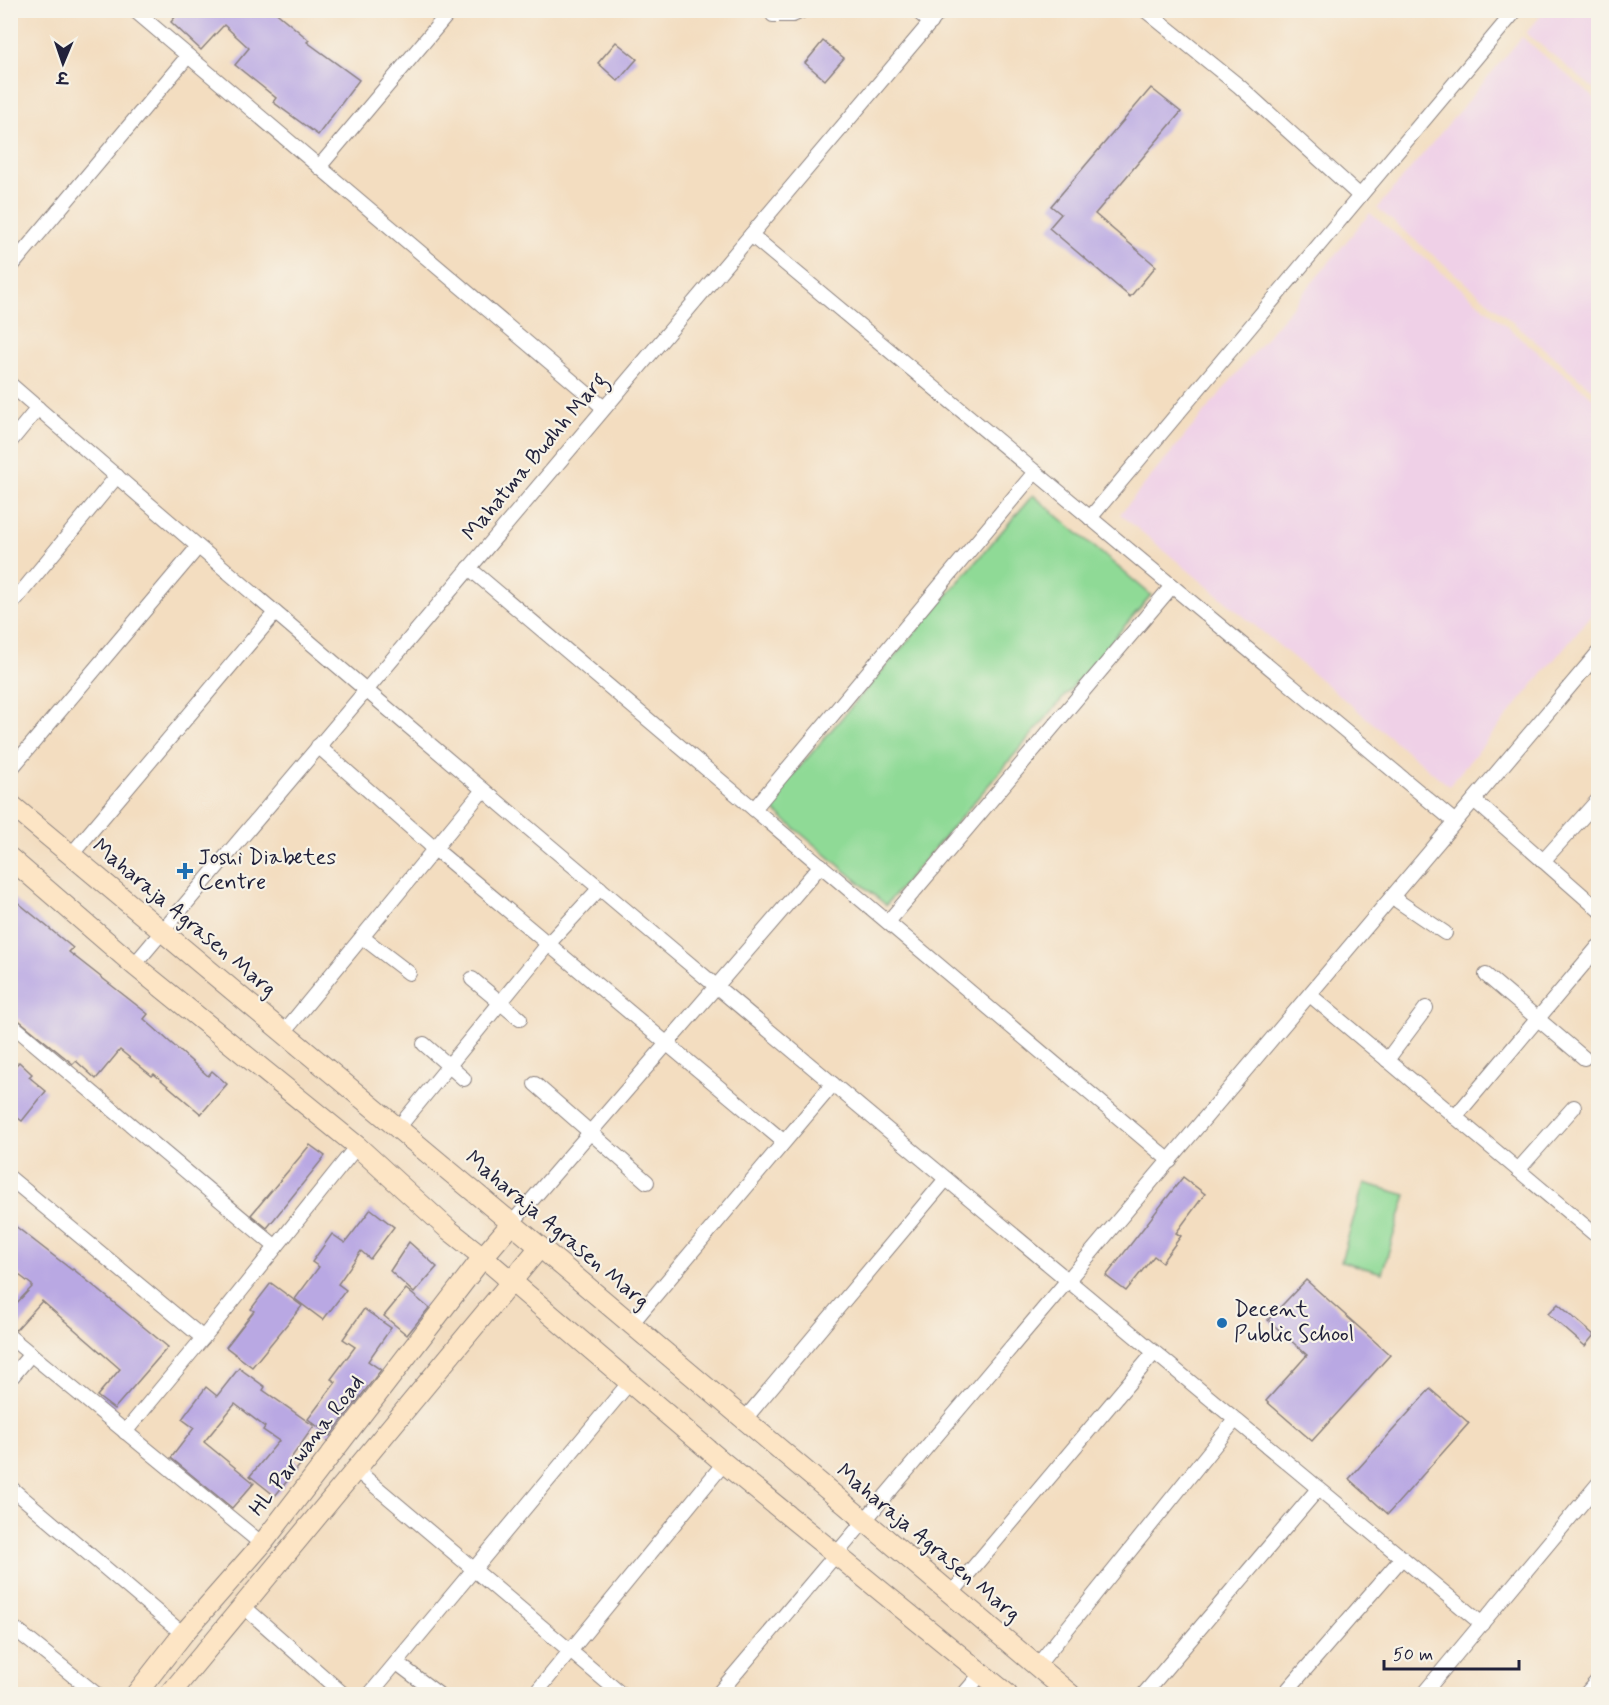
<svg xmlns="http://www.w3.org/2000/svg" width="1609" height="1705" font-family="Mynerve,'Playpen Sans Deva',sans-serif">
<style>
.built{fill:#efd0e7}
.green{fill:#8fda96;stroke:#587e68;stroke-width:1.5}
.building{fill:#b9a8e3}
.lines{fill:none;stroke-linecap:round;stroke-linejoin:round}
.street-casing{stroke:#8a807e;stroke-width:16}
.secondary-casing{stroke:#8a807e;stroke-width:22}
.street{stroke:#fff;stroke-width:14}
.secondary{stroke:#fde5c5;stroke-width:20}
.poi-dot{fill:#1f6fb2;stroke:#f7f3e8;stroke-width:2}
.labels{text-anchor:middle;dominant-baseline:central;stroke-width:4.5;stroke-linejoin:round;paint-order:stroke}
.street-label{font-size:22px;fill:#22223b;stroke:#f7f3e8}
.poi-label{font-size:22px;fill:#22223b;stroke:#f7f3e8;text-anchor:start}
</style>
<rect width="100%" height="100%" fill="#f7f3e8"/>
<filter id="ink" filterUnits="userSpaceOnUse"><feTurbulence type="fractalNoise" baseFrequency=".0167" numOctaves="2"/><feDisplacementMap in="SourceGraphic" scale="12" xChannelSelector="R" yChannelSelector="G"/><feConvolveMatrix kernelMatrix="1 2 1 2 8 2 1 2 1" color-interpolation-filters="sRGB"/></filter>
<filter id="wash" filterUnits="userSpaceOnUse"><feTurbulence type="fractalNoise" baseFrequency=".008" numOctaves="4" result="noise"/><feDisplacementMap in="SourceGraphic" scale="24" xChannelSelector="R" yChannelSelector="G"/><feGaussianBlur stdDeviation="1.35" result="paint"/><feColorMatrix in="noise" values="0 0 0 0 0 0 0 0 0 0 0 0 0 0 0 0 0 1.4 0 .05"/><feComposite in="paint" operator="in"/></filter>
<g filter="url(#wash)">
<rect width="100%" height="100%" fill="#f3ddc0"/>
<g class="built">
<path d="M 1545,11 L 1598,11 L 1598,92 L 1526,33 Z"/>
<path d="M 1522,37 L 1598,101 L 1598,394 L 1377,208 Z"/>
<path d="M 1370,213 L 1598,402 L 1598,607 L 1449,786 L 1120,514 Z"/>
</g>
<g class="green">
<path d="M 1033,495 L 1151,595 L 886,905 L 767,805 Z"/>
<path d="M 1364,1183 L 1406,1195 L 1382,1273 L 1341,1261 Z"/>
</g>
<g id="blocks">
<g class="building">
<path d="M 181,10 L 273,10 L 309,40 L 307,42 L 359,80 L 318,135 L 273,102 L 276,98 L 235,65 L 249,48 L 224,25 L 201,50 L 171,22 Z"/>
<path d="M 823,41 L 844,58 L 825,80 L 805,63 Z"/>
<path d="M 616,42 L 637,59 L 618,81 L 598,63 Z"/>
<path d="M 1151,88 L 1181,112 L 1095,214 L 1156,266 L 1130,297 L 1049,228 L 1061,214 L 1051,206 Z"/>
<path d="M 10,896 L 73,948 L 69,952 L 148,1014 L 144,1019 L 208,1076 L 212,1071 L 227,1084 L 201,1114 L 154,1074 L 152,1076 L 120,1050 L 96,1079 L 76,1061 L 73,1064 L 10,1013 L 10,959 L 16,952 L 10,948 Z"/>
<path d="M 19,1062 L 32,1074 L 29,1077 L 46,1091 L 22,1121 L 10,1112 L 10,1071 Z"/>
<path d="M 310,1145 L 325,1156 L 267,1228 L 251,1215 Z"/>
<path d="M 1183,1177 L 1205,1194 L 1176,1233 L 1181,1236 L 1162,1262 L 1154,1256 L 1126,1291 L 1106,1276 Z"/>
<path d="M 371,1209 L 394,1227 L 370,1259 L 361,1251 L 338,1284 L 346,1290 L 323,1320 L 295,1299 L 319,1267 L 312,1262 L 332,1234 L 345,1243 Z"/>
<path d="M 10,1222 L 72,1270 L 73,1269 L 168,1347 L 114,1409 L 97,1396 L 120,1369 L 42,1301 L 16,1330 L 10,1328 L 10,1310 L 32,1287 L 32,1285 L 10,1268 Z"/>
<path d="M 409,1242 L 437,1267 L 414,1293 L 390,1271 Z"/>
<path d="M 1306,1280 L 1390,1355 L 1312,1441 L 1266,1401 L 1307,1355 L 1268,1320 Z"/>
<path d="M 271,1283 L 302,1306 L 252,1367 L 226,1347 L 254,1311 L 251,1309 Z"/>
<path d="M 406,1289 L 429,1308 L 407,1335 L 384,1316 Z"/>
<path d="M 1558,1304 L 1594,1335 L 1585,1346 L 1548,1314 Z"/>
<path d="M 364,1309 L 391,1328 L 368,1361 L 381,1370 L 330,1436 L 308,1419 L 336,1382 L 331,1379 L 355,1347 L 343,1339 Z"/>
<path d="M 239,1368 L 265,1387 L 263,1390 L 314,1426 L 291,1458 L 300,1465 L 275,1496 L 250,1476 L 279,1441 L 263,1430 L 265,1427 L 235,1404 L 204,1442 L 254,1483 L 232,1508 L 171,1458 L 194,1428 L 182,1419 L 206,1387 L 217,1396 Z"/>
<path d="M 1430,1389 L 1469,1423 L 1388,1514 L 1349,1479 Z"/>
</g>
</g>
</g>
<g filter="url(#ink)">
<use href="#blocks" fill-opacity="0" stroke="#8a807e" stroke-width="1.5"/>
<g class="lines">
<defs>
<g id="street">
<path d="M 134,10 L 604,408"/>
<path d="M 916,10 L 931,23"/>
<path d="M 1145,10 L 1239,86 L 1360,196"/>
<path d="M 773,15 L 793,15 L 804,10"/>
<path d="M 319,167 L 451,10"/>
<path d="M 751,235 L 1455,822"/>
<path d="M 10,268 L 188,56"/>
<path d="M 10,384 C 495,805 988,1215 1482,1624"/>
<path d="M 10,442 L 38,408"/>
<path d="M 1090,518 L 1516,10"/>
<path d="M 469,568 L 1170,1161"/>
<path d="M 10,606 L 117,476"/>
<path d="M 318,746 L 435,849 L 783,1141"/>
<path d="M 10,770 L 198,547"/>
<path d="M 1474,800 L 1598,909"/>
<path d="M 754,809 L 1035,472"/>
<path d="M 71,855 L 275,613"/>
<path d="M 1543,861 L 1598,800"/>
<path d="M 1392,897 L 1445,933"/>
<path d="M 888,922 L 1172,586"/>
<path d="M 362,937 L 409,973"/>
<path d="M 134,965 L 941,10"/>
<path d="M 1486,975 L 1584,1058"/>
<path d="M 472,979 L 520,1019"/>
<path d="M 1310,995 L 1598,1237"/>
<path d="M 10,1023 L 276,1247"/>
<path d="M 284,1032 L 483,790"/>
<path d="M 424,1044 L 464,1079"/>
<path d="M 1387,1060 L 1426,1008"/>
<path d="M 535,1084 L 647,1182"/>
<path d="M 1455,1117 L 1598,947"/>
<path d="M 398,1128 L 549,943 L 600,888"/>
<path d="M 1518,1170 L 1574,1107"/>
<path d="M 10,1178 L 203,1338"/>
<path d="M 512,1223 L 821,865"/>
<path d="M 631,1324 L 833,1084"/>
<path d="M 10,1337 L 262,1544"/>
<path d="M 10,1379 L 31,1354"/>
<path d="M 744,1420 L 946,1179"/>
<path d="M 125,1432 L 203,1338 L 357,1146"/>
<path d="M 355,1469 L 621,1694"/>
<path d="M 10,1487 L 183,1634"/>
<path d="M 951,1594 L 1154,1353"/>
<path d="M 243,1606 L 343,1694"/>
<path d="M 10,1625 L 96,1694"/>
<path d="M 397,1663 L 438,1694"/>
<path d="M 1037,1666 L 1235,1420"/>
<path d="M 370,1694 L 629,1383"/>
<path d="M 535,1694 L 724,1463"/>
<path d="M 718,1694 L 1598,653"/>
<path d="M 964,1694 L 981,1674"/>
<path d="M 1144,1694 L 1318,1489"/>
<path d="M 1284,1694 L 1402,1558"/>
<path d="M 1423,1694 L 1598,1484"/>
<path d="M 1586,1694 L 1598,1680"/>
</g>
<g id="secondary">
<path d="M 10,804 L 540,1247 L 1070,1694"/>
<path d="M 10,858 L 134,965 L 357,1146 L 449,1230 L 483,1257 L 724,1463 L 1007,1694"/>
<path d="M 136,1694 L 183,1634 L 262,1544 L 483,1257 L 512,1223"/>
<path d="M 170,1694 L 540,1247"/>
</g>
</defs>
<use href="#street" class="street-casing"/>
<use href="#secondary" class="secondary-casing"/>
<use href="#street" class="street"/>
<use href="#secondary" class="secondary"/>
</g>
</g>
<g class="poi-dot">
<path d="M182 862h6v6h6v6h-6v6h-6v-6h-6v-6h6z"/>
<circle cx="1222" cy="1323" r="6"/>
</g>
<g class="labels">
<g class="street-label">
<text transform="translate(535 457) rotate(-50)">Mahatma Budhh Marg</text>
<text transform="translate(184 918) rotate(40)">Maharaja Agrasen Marg</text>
<text transform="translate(557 1230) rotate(40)">Maharaja Agrasen Marg</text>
<text transform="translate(307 1446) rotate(-52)">HL Parwana Road</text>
<text transform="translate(928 1543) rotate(40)">Maharaja Agrasen Marg</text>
</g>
<g class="poi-label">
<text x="198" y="858">Joshi Diabetes<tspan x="198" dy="25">Centre</tspan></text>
<text x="1234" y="1310">Decent<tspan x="1234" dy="25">Public School</tspan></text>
</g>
</g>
<rect width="1609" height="1705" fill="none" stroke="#f7f3e8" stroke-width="36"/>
<g transform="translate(63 63) rotate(182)" stroke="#f7f3e8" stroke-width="4.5" paint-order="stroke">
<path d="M0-4.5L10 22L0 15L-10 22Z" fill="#22223b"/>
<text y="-9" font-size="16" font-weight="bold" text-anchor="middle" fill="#22223b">उ</text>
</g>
<path d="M1384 1660v9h135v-9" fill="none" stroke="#22223b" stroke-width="3"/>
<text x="1393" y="1660" font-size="18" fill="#22223b" stroke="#f7f3e8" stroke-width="4.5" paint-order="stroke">50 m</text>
</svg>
